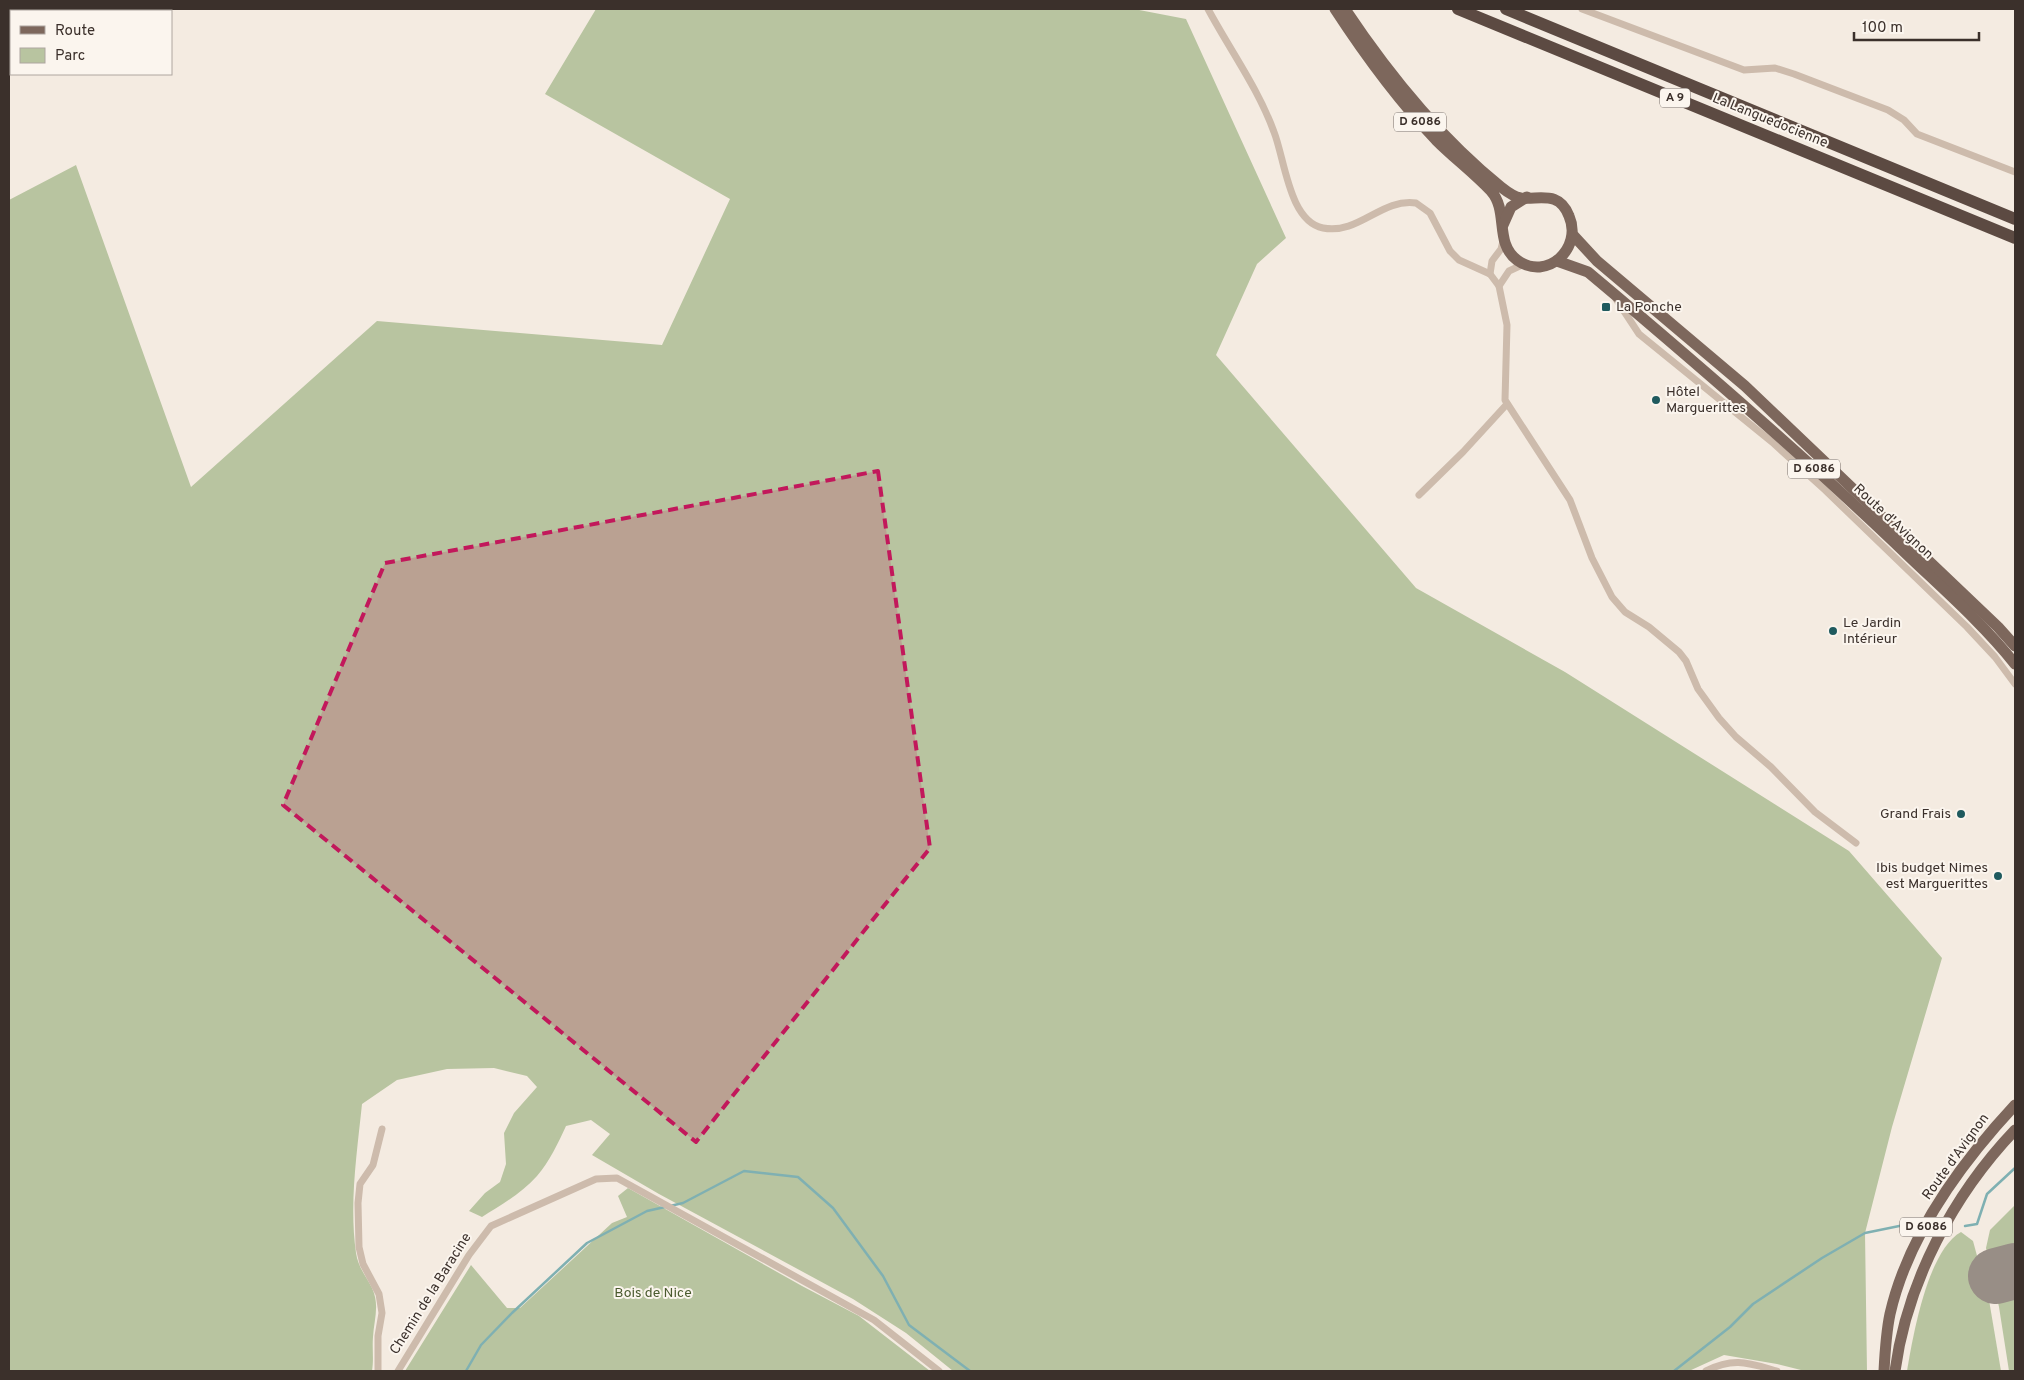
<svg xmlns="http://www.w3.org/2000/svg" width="2024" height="1380" font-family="Overpass,sans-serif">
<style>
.green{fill:#b8c4a0}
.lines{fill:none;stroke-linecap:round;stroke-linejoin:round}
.stream{stroke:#7fb0b2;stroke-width:2.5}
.runway{stroke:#988e86;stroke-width:56}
.street{stroke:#cdbbac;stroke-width:7}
.primary{stroke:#7d675c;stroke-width:11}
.highway{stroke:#5c4a42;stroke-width:12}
.marked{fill:#c2185b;fill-opacity:0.2;stroke:#c2185b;stroke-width:4;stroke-dasharray:10 6;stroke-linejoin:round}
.poi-dot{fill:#1f5a5e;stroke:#fbf5ee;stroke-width:2}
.labels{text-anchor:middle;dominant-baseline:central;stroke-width:4;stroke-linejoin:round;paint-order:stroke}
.shield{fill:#fbf5ee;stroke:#756b66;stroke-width:1}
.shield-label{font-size:12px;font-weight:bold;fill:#3b302b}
.street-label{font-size:14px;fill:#3b302b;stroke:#fbf5ee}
.poi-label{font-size:14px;fill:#3b302b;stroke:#fbf5ee;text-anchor:start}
.park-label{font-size:14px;fill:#4a5a2e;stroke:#fbf5ee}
</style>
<rect width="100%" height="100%" fill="#f4ebe1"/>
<g class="green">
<path d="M 596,9 L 1134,9 L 1186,19 L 1286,238 L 1257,264 L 1216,355 L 1416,588 L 1565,672 L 1849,851 L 1942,958 L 1892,1127 L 1865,1233 L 1867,1371 L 1805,1371 L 1777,1364 L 1724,1355 L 1689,1371 L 953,1371 L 906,1333 L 853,1299 L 659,1194 L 592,1155 L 610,1134 L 591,1120 L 566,1126 C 558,1143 550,1161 537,1176 C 522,1193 501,1205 482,1217 L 469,1211 L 485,1193 L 500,1182 L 506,1164 L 504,1133 L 514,1113 L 537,1087 L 527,1076 L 494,1068 L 447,1069 L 397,1080 L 362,1104 C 357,1153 349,1204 356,1253 C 358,1267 366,1276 372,1288 C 380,1305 374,1320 373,1337 C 372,1349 374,1359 372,1371 L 9,1371 L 9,200 L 76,165 L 191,487 L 377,321 L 662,345 L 730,199 L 545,94 Z"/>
<path d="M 628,1188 L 802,1286 L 859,1316 L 930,1371 L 405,1371 L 471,1265 L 507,1308 L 520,1308 L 612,1223 L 627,1217 L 618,1196 Z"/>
<path d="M 2015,1205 L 2015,1371 L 2009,1371 L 1999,1307 L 1986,1248 L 1990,1230 Z"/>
<path d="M 1961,1232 L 1973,1241 L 1989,1300 L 2001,1371 L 1907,1371 C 1913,1335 1928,1250 1961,1232 Z"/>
</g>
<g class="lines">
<g class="stream">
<path d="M 670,1206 L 683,1203 L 744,1171 L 798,1177 L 833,1208 L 883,1276 L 909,1325 L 970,1371"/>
<path d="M 1965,1226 L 1977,1224 L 1987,1194 L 2015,1168"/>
<path d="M 466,1371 L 481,1345 L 512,1313 L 587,1243 L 647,1211 L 665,1207"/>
<path d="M 1674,1371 L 1730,1327 L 1753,1304 L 1822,1258 L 1865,1233 L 1909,1224"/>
</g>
<path class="runway" d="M 1996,1276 L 2015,1271"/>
<g class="street">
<path d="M 1208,9 C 1230,50 1258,88 1274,132 C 1285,160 1289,221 1323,228 C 1359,235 1381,198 1416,203 L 1430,213 L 1450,251 L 1459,260 L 1490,274 L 1499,286"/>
<path d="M 1582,9 L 1744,70 L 1775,68 L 1794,74 L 1888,110 L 1904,120 L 1917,134 L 2015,172"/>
<path d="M 1524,264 L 1509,271 L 1499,286 L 1507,325 L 1505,400 L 1570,500 L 1592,558 L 1612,597 L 1625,612 L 1649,627 L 1679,652 L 1686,661 L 1698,689 L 1719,718 L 1736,737 L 1771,767 L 1815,812 L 1856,843"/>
<path d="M 1490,274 L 1492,261 L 1501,249 L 1503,241"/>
<path d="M 1616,299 L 1639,334 L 1772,442 L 1825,490 L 1967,627 L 1995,657 L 2015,684"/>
<path d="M 1419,495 L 1463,452 L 1507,404"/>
<path d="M 378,1371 L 378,1336 L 382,1313 L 379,1294 L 363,1264 L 359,1247 L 358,1203 L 360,1184 L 373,1165 L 382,1129"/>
<path d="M 398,1371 L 469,1255 L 491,1226 L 596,1179 L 617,1178 L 874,1320 L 939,1371"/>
<path d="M 1706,1371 C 1734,1357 1748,1363 1777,1371"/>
</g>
<g class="primary">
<path d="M 1335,9 C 1365,55 1398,100 1436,140 C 1454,158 1474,173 1491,191 C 1509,211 1494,243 1517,260 C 1547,282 1583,248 1569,216 C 1559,190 1539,200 1521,198 C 1514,197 1506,191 1501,187 C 1439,137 1389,75 1345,9"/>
<path d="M 1503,225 L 1511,207 L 1527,197"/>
<path d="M 1573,235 L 1597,261 L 1745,386 L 1998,627 L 2015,646"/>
<path d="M 1557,261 L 1588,272 C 1693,360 1796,449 1895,543 C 1936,583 1980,620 2015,664"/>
<path d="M 1884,1371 C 1885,1352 1886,1333 1890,1314 C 1908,1235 1961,1163 2015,1105"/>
<path d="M 1895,1371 C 1907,1282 1953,1195 2015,1130"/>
</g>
<g class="highway">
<path d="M 1458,9 L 2015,238"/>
<path d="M 1506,9 L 2015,219"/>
</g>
</g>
<path class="marked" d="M 878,471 L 930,848 L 696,1142 L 283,805 L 385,563 Z"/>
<g class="poi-dot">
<rect x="1601" y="302" width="10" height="10" rx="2.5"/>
<circle cx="1656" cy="400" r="5"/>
<circle cx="1833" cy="631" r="5"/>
<circle cx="1961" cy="814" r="5"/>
<circle cx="1998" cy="876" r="5"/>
</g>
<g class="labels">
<g class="shield">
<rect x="1660" y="88.5" width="30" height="19" rx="4"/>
<rect x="1394" y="112.5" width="52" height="19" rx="4"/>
<rect x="1788" y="459.5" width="52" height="19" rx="4"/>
<rect x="1900" y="1217.5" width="52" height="19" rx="4"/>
</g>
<g class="shield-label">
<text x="1675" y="98">A 9</text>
<text x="1420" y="122">D 6086</text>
<text x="1814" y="469">D 6086</text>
<text x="1926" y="1227">D 6086</text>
</g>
<g class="street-label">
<text transform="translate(1770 121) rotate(22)">La Languedocienne</text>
<text transform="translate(1893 522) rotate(43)">Route d'Avignon</text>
<text transform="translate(1956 1157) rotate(-54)">Route d'Avignon</text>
<text transform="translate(431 1294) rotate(-58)">Chemin de la Baracine</text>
</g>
<g class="poi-label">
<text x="1616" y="307">La Ponche</text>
<text x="1666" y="392">Hôtel<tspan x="1666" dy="16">Marguerittes</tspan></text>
<text x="1843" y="623">Le Jardin<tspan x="1843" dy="16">Intérieur</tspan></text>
<text x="1951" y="814" text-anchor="end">Grand Frais</text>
<text x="1988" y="868" text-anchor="end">Ibis budget Nimes<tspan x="1988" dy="16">est Marguerittes</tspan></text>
</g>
<g class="park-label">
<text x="653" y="1293">Bois de Nice</text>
</g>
</g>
<rect width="2024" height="1380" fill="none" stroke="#3b302b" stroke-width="20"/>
<rect x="10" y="10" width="162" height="65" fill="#fbf5ee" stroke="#aea6a0"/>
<rect x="20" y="26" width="25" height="8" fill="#7d675c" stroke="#aea6a0"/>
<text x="55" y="35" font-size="15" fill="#3b302b">Route</text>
<rect x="20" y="48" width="25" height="15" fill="#b8c4a0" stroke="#aea6a0"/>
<text x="55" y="60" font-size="15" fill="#3b302b">Parc</text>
<path d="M1854 32v8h125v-8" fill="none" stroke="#3b302b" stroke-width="2.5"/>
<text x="1862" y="32" font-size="15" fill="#3b302b" stroke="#fbf5ee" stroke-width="4" paint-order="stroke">100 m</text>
</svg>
